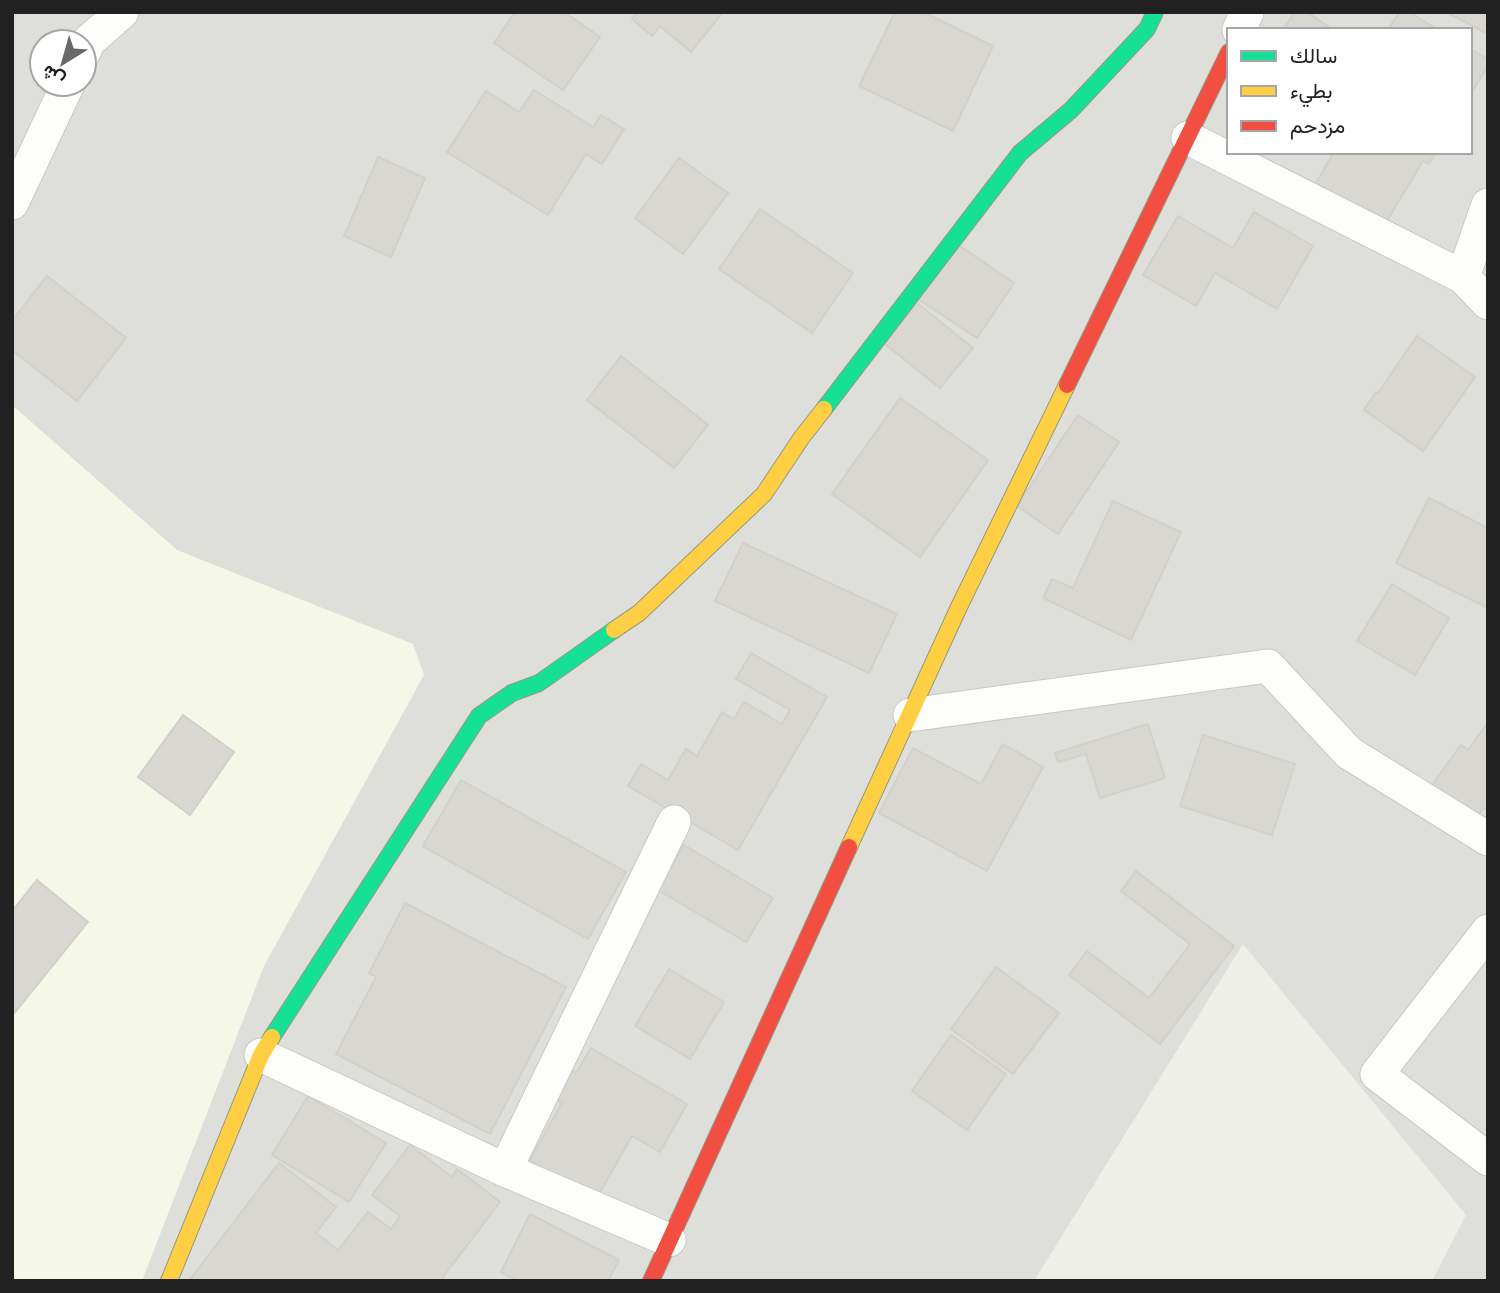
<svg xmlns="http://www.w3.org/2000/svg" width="1500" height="1293" font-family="'IBM Plex Sans',Vazirmatn,sans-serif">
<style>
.residential{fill:#dededb;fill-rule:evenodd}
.education{fill:#f5f8e6}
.building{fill:#d8d7d2;stroke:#d2d0cb;stroke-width:2}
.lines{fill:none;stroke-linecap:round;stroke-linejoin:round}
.street-casing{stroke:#c8c8c6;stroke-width:35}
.fast-casing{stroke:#949b80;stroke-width:18}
.slow-casing{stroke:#949b80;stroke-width:18}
.jam-casing{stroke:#949b80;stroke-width:18}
.street{stroke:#fdfdfc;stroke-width:33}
.fast{stroke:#16e098;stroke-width:16}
.slow{stroke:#ffcf43;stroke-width:16}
.jam{stroke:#f24e42;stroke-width:16}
</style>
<rect width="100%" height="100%" fill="#efefea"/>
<path class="residential" d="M 12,12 L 1488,12 L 1488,1281 L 1432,1281 L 1466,1215 L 1243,944 L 1034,1281 L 12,1281 ZM 1229,30 L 1470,30 L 1470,152 L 1229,152 ZM 42,42 L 84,42 L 84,84 L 42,84 Z"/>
<path class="education" d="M 12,405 L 177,550 L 413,644 L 424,675 L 264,966 L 142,1281 L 12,1281 Z"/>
<g class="building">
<path d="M 515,12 L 564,12 L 600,37 L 563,90 L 494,43 Z"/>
<path d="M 637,12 L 723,12 L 691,52 L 660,26 L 652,36 L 632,19 Z"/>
<path d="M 895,12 L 923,12 L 993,46 L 953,131 L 859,86 Z"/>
<path d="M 1295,12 L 1307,12 L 1333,30 L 1283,30 Z"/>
<path d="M 1399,12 L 1409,12 L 1438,30 L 1388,30 Z"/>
<path d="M 1446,12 L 1488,12 L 1488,34 Z"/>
<path d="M 1470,49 L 1488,59 L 1488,66 L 1470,95 Z"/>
<path d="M 534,90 L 593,127 L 601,115 L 624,129 L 602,164 L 586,154 L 548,215 L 447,152 L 486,91 L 519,112 Z"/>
<path d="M 1436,152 L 1429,164 L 1423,161 L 1385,224 L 1316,183 L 1334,152 Z"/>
<path d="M 378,157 L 425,178 L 391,257 L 344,236 Z"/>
<path d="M 679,158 L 728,193 L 683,254 L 635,218 Z"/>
<path d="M 760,209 L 853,273 L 812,333 L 719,269 Z"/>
<path d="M 1254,212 L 1313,246 L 1277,309 L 1215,273 L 1196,306 L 1143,275 L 1178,216 L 1233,248 Z"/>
<path d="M 956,243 L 1014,283 L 977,338 L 918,299 Z"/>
<path d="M 47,276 L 126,338 L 77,401 L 12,350 L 12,321 Z"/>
<path d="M 917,303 L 973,348 L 940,388 L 884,343 Z"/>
<path d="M 1417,336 L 1475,377 L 1423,451 L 1364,410 L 1376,392 L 1378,393 Z"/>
<path d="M 621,356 L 708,425 L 674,468 L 587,400 Z"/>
<path d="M 900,398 L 988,460 L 920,557 L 832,494 Z"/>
<path d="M 1078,415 L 1119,442 L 1058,534 L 1017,506 Z"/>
<path d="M 1429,498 L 1488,528 L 1488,608 L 1396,563 Z"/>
<path d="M 1113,501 L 1181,532 L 1131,640 L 1043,598 L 1052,579 L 1073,588 Z"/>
<path d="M 743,543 L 897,614 L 869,673 L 715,601 Z"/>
<path d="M 1392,584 L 1449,618 L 1415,675 L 1357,641 Z"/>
<path d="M 751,653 L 827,697 L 738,850 L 628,786 L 641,764 L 668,780 L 686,749 L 697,756 L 722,712 L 734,719 L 744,702 L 782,724 L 790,710 L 736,679 Z"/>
<path d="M 183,715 L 234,752 L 190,815 L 138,777 Z"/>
<path d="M 1488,722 L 1488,811 L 1483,808 L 1472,824 L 1427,792 L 1461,745 L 1468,750 Z"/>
<path d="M 1148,724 L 1165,778 L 1100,798 L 1086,754 L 1058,762 L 1055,753 Z"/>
<path d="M 1203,735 L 1295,764 L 1272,835 L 1180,806 Z"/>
<path d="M 1003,744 L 1043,767 L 987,871 L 879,813 L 913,748 L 981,784 Z"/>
<path d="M 461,780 L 626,872 L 588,939 L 423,846 Z"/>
<path d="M 684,845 L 773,898 L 746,942 L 658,890 Z"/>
<path d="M 1136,871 L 1234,946 L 1160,1044 L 1069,975 L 1087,951 L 1149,998 L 1190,944 L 1121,891 Z"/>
<path d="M 37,880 L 88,922 L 12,1016 L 12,911 Z"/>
<path d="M 405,903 L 566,987 L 490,1134 L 336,1054 L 376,977 L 369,973 Z"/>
<path d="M 996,967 L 1059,1013 L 1013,1074 L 951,1029 Z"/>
<path d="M 669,969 L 724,1002 L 690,1059 L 635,1026 Z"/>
<path d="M 951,1035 L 1006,1074 L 967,1130 L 912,1091 Z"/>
<path d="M 591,1048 L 687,1104 L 660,1152 L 632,1136 L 596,1199 L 530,1160 L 562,1103 L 550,1097 L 567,1068 L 576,1073 Z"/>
<path d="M 308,1096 L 386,1143 L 349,1202 L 272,1155 Z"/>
<path d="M 410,1145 L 452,1177 L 457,1169 L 500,1202 L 440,1281 L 195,1281 L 191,1278 L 279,1163 L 336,1207 L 316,1233 L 338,1250 L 368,1212 L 391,1229 L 400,1216 L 372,1195 Z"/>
<path d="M 530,1214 L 619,1260 L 608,1281 L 518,1281 L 501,1272 Z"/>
</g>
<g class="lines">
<defs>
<g id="street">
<path d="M 1239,30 L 1247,12"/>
<path d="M 84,52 L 89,41 L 122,12"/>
<path d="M 1188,138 L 1463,277 L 1488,303"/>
<path d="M 12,203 L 68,84"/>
<path d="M 1463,277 L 1488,205"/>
<path d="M 910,715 L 1268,666 L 1349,753 L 1488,839"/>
<path d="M 1488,931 L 1377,1074 L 1488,1159"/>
<path d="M 261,1055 L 505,1170 L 669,1240"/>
<path d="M 505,1170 L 674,822"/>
</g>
<g id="fast">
<path d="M 824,409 L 1020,153 L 1071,110 L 1147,29 L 1155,12"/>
<path d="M 272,1037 L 479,716 L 512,693 L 539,683 L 614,630"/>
</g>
<g id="slow">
<path d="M 614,630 L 639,613 L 764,494 L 802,437 L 824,409"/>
<path d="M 849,847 L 958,609 L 1067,385"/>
<path d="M 169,1281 L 261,1055 L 272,1037"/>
</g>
<g id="jam">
<path d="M 1067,385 L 1229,52"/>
<path d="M 651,1281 L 849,847"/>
</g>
</defs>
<use href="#street" class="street-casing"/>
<use href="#fast" class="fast-casing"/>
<use href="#slow" class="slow-casing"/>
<use href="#jam" class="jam-casing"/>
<use href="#street" class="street"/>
<use href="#fast" class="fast"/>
<use href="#slow" class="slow"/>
<use href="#jam" class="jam"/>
</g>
<rect width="1500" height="1293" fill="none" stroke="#212121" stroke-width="28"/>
<rect x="1227" y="28" width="245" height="126" fill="#ffffff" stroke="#a6a6a6" stroke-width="2"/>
<rect x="1241" y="51" width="35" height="10" fill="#16e098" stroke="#a6a6a6" stroke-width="2"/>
<text x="1290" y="63" font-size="21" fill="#212121">سالك</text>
<rect x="1241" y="86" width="35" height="10" fill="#ffcf43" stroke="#a6a6a6" stroke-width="2"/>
<text x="1290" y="98" font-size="21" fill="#212121">بطيء</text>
<rect x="1241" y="121" width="35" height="10" fill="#f24e42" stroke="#a6a6a6" stroke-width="2"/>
<text x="1290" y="133" font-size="21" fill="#212121">مزدحم</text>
<g transform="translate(63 63) rotate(217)"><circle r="33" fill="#ffffff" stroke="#a6a6a6" stroke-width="2"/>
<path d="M0-5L12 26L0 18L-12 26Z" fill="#696967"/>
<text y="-10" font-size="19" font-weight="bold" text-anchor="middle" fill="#212121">ش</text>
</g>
</svg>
